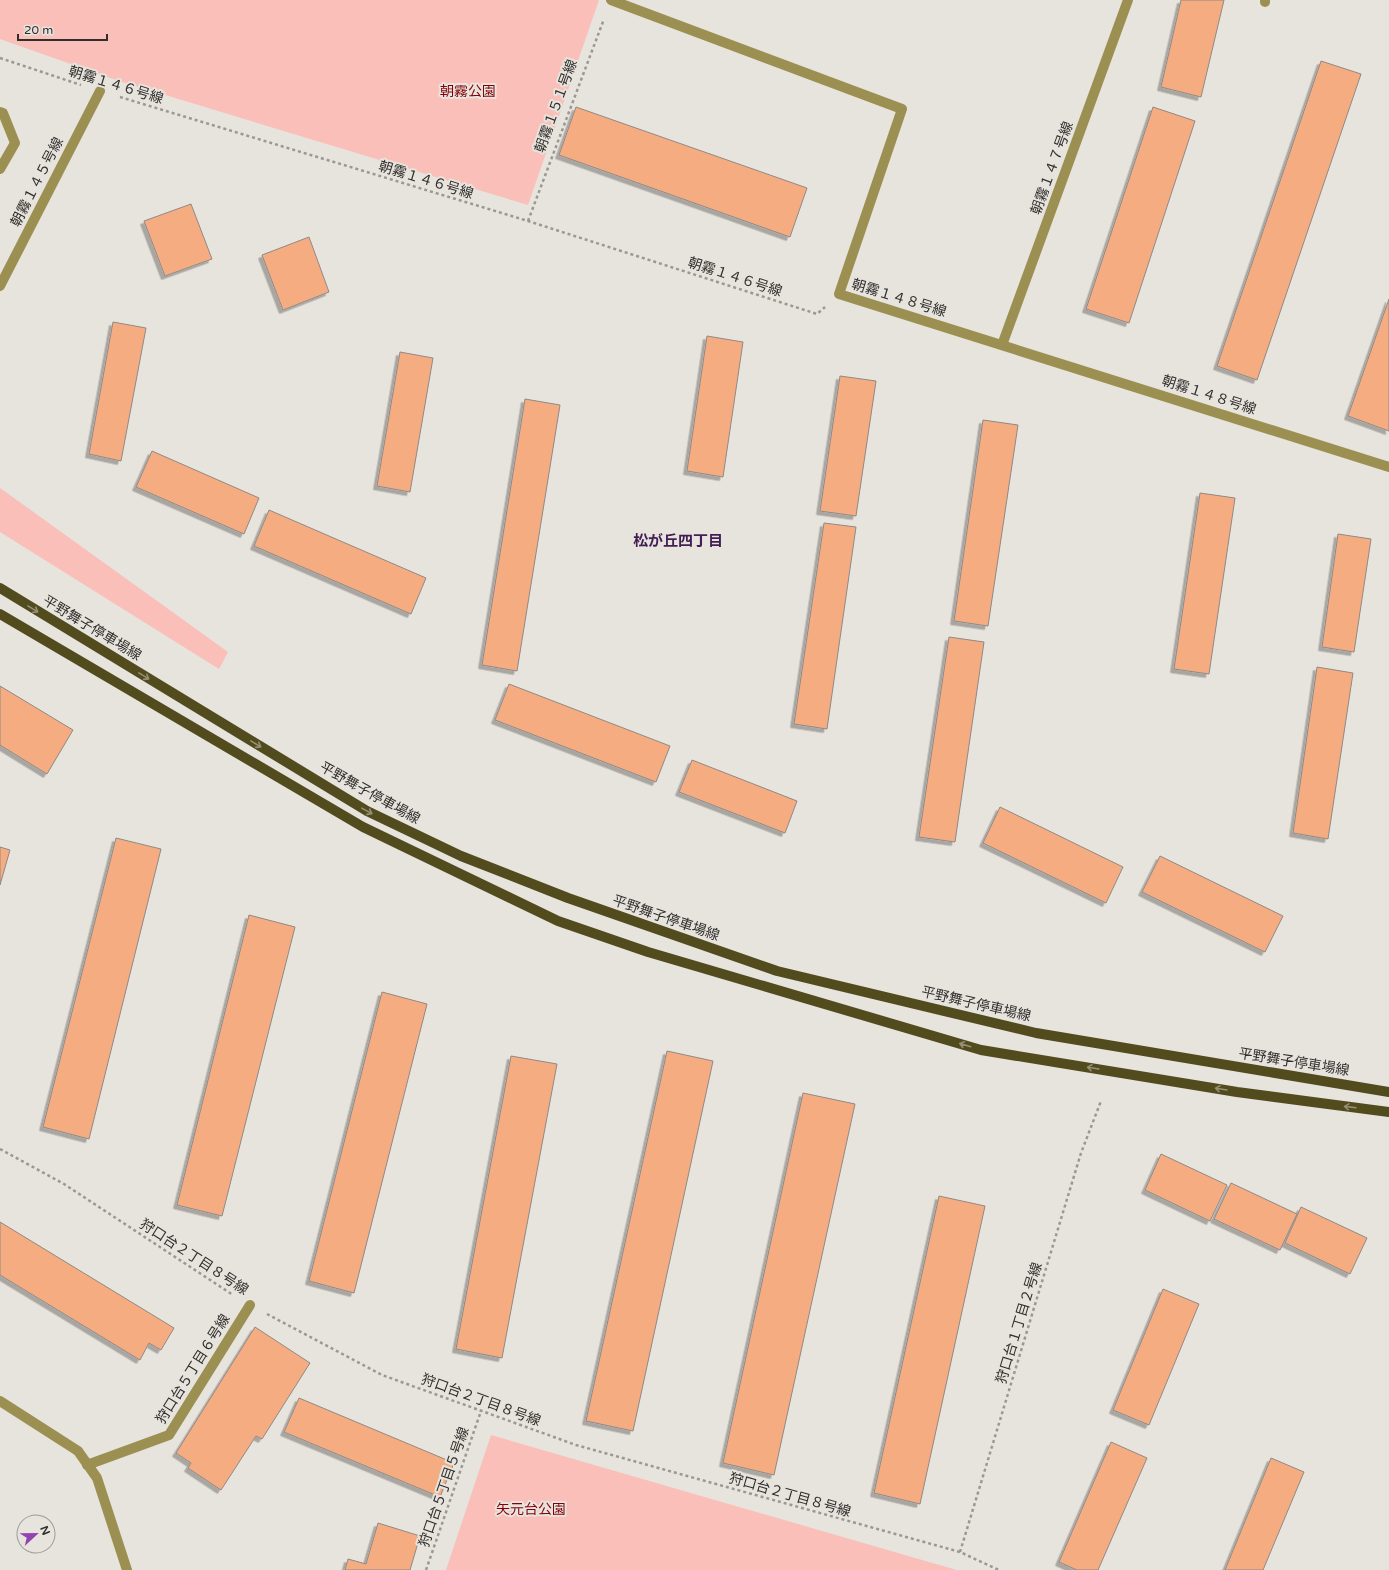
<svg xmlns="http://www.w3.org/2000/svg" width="1389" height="1570" font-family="'Varela Round','Noto Sans JP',sans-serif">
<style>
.green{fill:#fabfb8}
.building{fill:#f5ac81;stroke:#8f8986;filter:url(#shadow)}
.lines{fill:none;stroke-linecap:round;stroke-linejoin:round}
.path{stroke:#9b9894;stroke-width:2.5;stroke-dasharray:3 3;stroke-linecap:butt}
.minor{stroke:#9b9051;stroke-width:10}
.major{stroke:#524b1e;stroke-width:10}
.oneway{stroke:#958f74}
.labels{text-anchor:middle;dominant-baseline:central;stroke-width:4;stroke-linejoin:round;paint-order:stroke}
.street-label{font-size:14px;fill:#312f2d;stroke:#e7e3dd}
.park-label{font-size:14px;fill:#850009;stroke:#e7e3dd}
.neighbourhood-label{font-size:15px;font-weight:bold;fill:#421d53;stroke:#e7e3dd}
</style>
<defs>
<filter id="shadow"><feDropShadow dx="-3.5" dy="3.5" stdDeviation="0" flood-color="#0004"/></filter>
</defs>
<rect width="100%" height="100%" fill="#e7e3dd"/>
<g class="green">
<path d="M 0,0 L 599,0 L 528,205 L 119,81 L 0,39 Z"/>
<path d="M 0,488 L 228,652 L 219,669 L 0,532 Z"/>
<path d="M 491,1435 L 929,1562 L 957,1570 L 446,1570 Z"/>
</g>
<g class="building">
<path d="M 1181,0 L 1224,0 L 1201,97 L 1161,87 Z"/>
<path d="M 1321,61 L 1361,74 L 1257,380 L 1217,366 Z"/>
<path d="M 576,107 L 807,188 L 790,237 L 559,155 Z"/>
<path d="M 1153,107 L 1195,121 L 1129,323 L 1086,309 Z"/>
<path d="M 191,204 L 212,259 L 165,276 L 144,221 Z"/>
<path d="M 309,237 L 329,292 L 283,310 L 262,255 Z"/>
<path d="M 1389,299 L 1389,431 L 1348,416 Z"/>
<path d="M 113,322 L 146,328 L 121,461 L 89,454 Z"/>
<path d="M 707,336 L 743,342 L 723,477 L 687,471 Z"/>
<path d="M 400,352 L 433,358 L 410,492 L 377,486 Z"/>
<path d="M 840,376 L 876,381 L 856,516 L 820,511 Z"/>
<path d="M 525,399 L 560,405 L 517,671 L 482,665 Z"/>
<path d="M 983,420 L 1018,425 L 988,626 L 954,621 Z"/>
<path d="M 152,451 L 259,498 L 244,534 L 136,487 Z"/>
<path d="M 1200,493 L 1235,498 L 1209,674 L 1174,669 Z"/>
<path d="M 269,510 L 426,578 L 411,614 L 254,546 Z"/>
<path d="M 824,523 L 856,527 L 827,729 L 794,724 Z"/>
<path d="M 1338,534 L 1371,539 L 1354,652 L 1322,647 Z"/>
<path d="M 949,637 L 984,642 L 955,842 L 919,837 Z"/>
<path d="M 1317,667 L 1353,673 L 1328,839 L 1293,833 Z"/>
<path d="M 509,684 L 670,746 L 656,782 L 495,720 Z"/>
<path d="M 0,686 L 73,730 L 47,774 L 0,745 Z"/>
<path d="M 692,760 L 797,801 L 785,833 L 679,792 Z"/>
<path d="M 1000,807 L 1123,867 L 1106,903 L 983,843 Z"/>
<path d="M 116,838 L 161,849 L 89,1139 L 43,1127 Z"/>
<path d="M 0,847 L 10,850 L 0,885 Z"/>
<path d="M 1160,856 L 1283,916 L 1265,952 L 1142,892 Z"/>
<path d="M 249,915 L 295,927 L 222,1216 L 177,1205 Z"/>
<path d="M 382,992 L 427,1004 L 354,1293 L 309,1281 Z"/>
<path d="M 667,1051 L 713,1061 L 633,1431 L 586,1421 Z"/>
<path d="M 511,1056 L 557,1064 L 502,1358 L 456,1349 Z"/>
<path d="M 803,1093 L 855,1104 L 774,1475 L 723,1463 Z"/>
<path d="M 1161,1154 L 1227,1185 L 1210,1221 L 1145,1190 Z"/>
<path d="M 1231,1183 L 1297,1214 L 1280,1250 L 1214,1219 Z"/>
<path d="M 939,1196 L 985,1206 L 920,1504 L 874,1493 Z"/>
<path d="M 1301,1207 L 1367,1238 L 1350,1274 L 1285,1243 Z"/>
<path d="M 0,1222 L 174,1328 L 161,1350 L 149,1343 L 140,1360 L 0,1275 Z"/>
<path d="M 1163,1289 L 1199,1304 L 1149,1425 L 1113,1410 Z"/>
<path d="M 255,1327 L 310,1363 L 262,1439 L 256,1436 L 221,1490 L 188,1468 L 191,1463 L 176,1453 Z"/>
<path d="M 299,1398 L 454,1463 L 440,1497 L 284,1432 Z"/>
<path d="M 1111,1442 L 1147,1458 L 1098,1570 L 1077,1570 L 1059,1562 Z"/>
<path d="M 1271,1458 L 1304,1472 L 1263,1570 L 1225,1570 Z"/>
<path d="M 378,1523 L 420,1536 L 410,1570 L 345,1570 L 348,1559 L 366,1564 Z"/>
</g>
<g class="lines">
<g class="path">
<path d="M 0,58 L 81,85"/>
<path d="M 120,97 L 528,221 L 817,314 L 825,307"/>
<path d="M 528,221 L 604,19"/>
<path d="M 0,1149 L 64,1184 L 233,1295"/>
<path d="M 267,1314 L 382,1375 L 576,1445 L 960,1552 L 999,1570"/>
<path d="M 960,1552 L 1081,1153 L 1101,1101"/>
<path d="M 426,1570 L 481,1411"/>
</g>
<g class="minor">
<path d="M 611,0 L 902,109 L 839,294 L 1389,467"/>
<path d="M 1265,0 L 1265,2"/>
<path d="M 0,112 L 3,113 L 15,143 L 0,169"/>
<path d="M 0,286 L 100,91"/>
<path d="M 1002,345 L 1128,0"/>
<path d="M 0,1401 L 78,1451 L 97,1478 L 127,1570"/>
<path d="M 87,1465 L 169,1435 L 250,1305"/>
</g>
<g class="major">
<path d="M 0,588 L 367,811 L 461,856 L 568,898 L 777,971 L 1036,1033 L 1389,1092"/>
<path d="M 0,614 L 363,827 L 558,921 L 648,952 L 981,1050 L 1237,1092 L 1389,1112"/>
</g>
</g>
<defs><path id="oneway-shaft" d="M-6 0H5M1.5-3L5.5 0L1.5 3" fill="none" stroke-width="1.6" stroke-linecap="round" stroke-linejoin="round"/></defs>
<g class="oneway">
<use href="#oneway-shaft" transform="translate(33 609) rotate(31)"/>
<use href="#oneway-shaft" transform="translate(144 676) rotate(31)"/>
<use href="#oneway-shaft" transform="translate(256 744) rotate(31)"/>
<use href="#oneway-shaft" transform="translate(367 811) rotate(29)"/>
<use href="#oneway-shaft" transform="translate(965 1045) rotate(-164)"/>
<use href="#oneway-shaft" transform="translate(1093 1068) rotate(-171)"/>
<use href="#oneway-shaft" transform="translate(1221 1089) rotate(-171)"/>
<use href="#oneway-shaft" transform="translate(1350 1107) rotate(-173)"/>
</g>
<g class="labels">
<g class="street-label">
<text transform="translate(116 85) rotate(17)">朝霧１４６号線</text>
<text transform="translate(556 106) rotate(-70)">朝霧１５１号線</text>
<text transform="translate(1052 168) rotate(-70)">朝霧１４７号線</text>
<text transform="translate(426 180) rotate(17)">朝霧１４６号線</text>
<text transform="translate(37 182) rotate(-63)">朝霧１４５号線</text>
<text transform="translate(735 277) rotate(18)">朝霧１４６号線</text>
<text transform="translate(899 298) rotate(17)">朝霧１４８号線</text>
<text transform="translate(1209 395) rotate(18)">朝霧１４８号線</text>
<text transform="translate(92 628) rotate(31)">平野舞子停車場線</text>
<text transform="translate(370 793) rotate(29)">平野舞子停車場線</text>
<text transform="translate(666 918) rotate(19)">平野舞子停車場線</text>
<text transform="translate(976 1004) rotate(13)">平野舞子停車場線</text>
<text transform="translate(1294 1062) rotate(9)">平野舞子停車場線</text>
<text transform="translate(194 1257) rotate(33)">狩口台２丁目８号線</text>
<text transform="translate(1019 1323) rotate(-73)">狩口台１丁目２号線</text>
<text transform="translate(193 1369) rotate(-58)">狩口台５丁目６号線</text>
<text transform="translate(481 1400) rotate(20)">狩口台２丁目８号線</text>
<text transform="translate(444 1487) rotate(-71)">狩口台５丁目５号線</text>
<text transform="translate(790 1495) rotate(16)">狩口台２丁目８号線</text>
</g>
<g class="park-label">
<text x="468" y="91">朝霧公園</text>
<text x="531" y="1509">矢元台公園</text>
</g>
<g class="neighbourhood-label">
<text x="678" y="541">松が丘四丁目</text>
</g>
</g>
<g transform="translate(36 1534) rotate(68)"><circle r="19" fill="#e7e3dd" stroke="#9e9b97"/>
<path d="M0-3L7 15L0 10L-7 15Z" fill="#9243b4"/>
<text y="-6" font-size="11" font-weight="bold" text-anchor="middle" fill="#312f2d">N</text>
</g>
<path d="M18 34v6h89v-6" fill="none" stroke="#312f2d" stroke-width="2"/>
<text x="24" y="34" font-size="12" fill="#312f2d" stroke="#e7e3dd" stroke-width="3" paint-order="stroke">20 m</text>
</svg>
